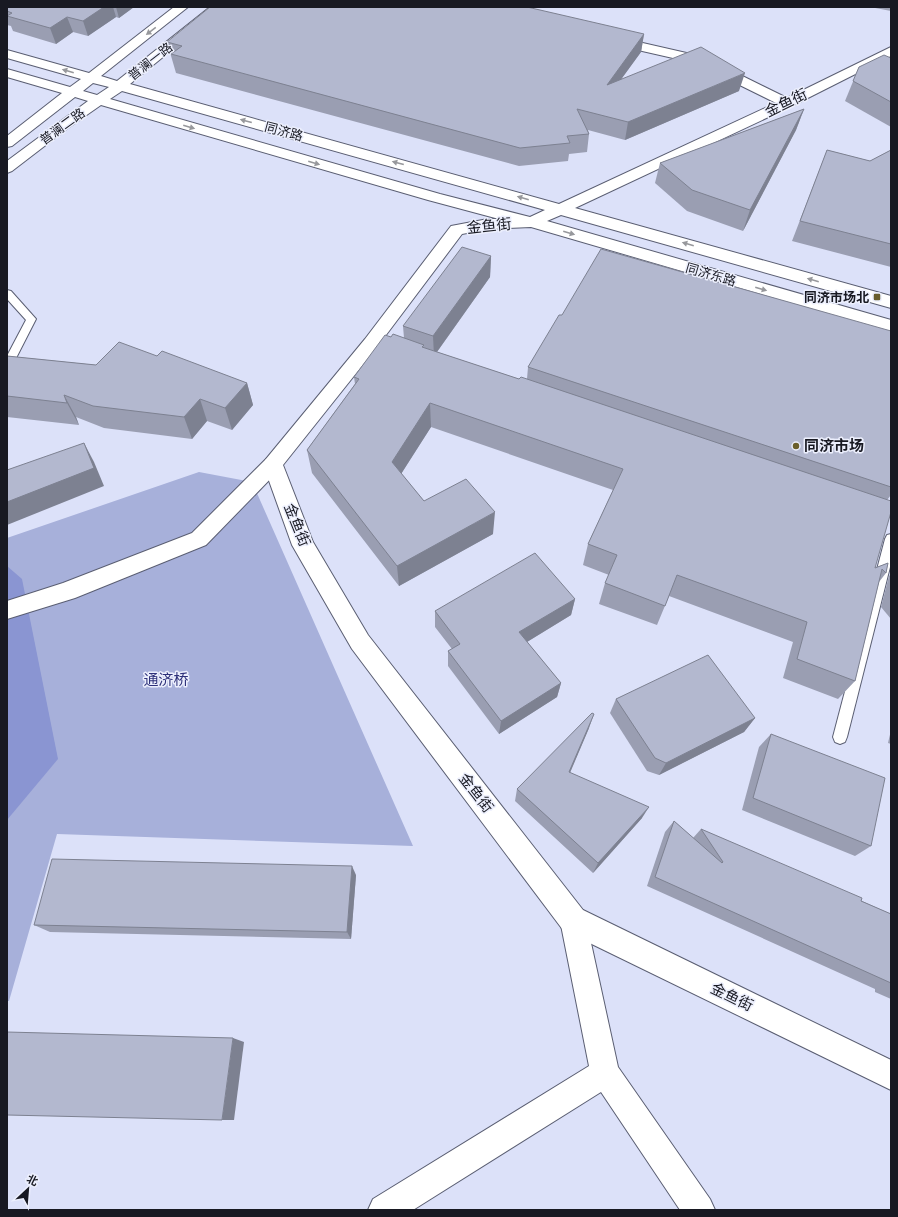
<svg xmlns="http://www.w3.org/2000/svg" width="898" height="1217" font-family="Cabin,'Noto Sans SC',sans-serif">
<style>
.green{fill:#a7b0da}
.water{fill:#8a95d2}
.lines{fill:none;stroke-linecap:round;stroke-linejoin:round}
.lane-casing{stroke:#5a5e72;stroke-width:2}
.street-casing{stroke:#5a5e72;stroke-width:2}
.secondary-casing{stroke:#5a5e72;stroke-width:2}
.lane{fill:#fff;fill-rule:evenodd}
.street{fill:#fff;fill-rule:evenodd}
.secondary{fill:#fff;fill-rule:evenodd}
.wall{fill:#9a9eb2}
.shaded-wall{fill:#7d8191}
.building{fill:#b3b8cf;stroke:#7d8191}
.oneway{fill:#97989c}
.poi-dot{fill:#6a5e2b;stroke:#eceffd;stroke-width:1.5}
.labels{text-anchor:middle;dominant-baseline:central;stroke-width:3;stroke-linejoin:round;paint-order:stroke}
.far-street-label{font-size:13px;fill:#181922;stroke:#eceffd}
.far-poi-label{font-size:13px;font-weight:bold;fill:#181922;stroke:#eceffd;text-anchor:end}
.street-label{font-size:15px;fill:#181922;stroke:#eceffd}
.poi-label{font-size:15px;font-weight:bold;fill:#181922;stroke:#eceffd;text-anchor:start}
.park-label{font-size:15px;fill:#2e317a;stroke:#eceffd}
</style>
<rect width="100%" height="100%" fill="#dce1f9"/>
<path class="green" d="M 199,472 L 252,482 L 413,846 L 57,834 L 9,1001 L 7,1001 L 7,538 Z"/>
<path class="water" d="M 7,566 L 22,579 L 58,759 L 7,820 Z"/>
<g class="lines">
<defs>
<g id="lane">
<path d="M 7,290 L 11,291 L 36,319 L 12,366 L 11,369 L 7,370 L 7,356 L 26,320 L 7,299 Z"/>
<path d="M 891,534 L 891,563 L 847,737 L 845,742 L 840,744 L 835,742 L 833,737 L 885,539 L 887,535 Z"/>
</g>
<g id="street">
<path d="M 273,456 L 280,459 L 283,464 L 280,469 L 206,545 L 75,598 L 7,619 L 7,601 L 63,583 L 192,533 L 266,459 Z"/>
<path d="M 573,907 L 583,910 L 586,920 L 618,1067 L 710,1199 L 715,1210 L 680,1210 L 601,1092 L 413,1210 L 368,1210 L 373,1199 L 589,1066 L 560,920 L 563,910 Z"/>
</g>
<path id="secondary" d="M 174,7 L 188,7 L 101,76 L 117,81 L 210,7 L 224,7 L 130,84 L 559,204 L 776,103 L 695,63 L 607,43 L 605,40 L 607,37 L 612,36 L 704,57 L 787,98 L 891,47 L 891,56 L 792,106 L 575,208 L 891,296 L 891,308 L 561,215 L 547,221 L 891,320 L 891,332 L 531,227 L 488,229 L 462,234 L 377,347 L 283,465 L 313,542 L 368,635 L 583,910 L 891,1060 L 891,1090 L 563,930 L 352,649 L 292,545 L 263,464 L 266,459 L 365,339 L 451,226 L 488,219 L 499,219 L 428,200 L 101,105 L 68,128 L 12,171 L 7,173 L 7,161 L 88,101 L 75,97 L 12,146 L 7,147 L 7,136 L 62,93 L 7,77 L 7,69 L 70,87 L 81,79 L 7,58 L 7,50 L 89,73 ZM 93,83 L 109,87 L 97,95 L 83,91 ZM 122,91 L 545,210 L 530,217 L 440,194 L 110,99 Z"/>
</defs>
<use href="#lane" class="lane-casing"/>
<use href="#street" class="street-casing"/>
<use href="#secondary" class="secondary-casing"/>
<use href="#lane" class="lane"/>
<use href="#street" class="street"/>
<use href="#secondary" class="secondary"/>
</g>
<g class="wall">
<path d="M 7,7 L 134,7 L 119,18 L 116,17 L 88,36 L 73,32 L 56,44 L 13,31 L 11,26 L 7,25 Z"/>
<path d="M 870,7 L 891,7 L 891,11 Z"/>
<path d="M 644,34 L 641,52 L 621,79 L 739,91 L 625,140 L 588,130 L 589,134 L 587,152 L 569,154 L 568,161 L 519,166 L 176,73 L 167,42 Z"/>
<path d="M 891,58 L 891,127 L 845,101 L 859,67 Z"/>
<path d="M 804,109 L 796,130 L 743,231 L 687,211 L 655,183 L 660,163 Z"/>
<path d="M 827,150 L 870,161 L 891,150 L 891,267 L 792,241 Z"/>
<path d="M 491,256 L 490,277 L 437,352 L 519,379 L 527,379 L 528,367 L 562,315 L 891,331 L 891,495 L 887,500 L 875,568 L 888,563 L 886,573 L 879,582 L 855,681 L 838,699 L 783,678 L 793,642 L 669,596 L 657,625 L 599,604 L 605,583 L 609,575 L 583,565 L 588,544 L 613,490 L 431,427 L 401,474 L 424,501 L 493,534 L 399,586 L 312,473 L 307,450 L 355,384 L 354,377 L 391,337 L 404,338 L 403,326 Z"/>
<path d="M 7,356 L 96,365 L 157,356 L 247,383 L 253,405 L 232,430 L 207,421 L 192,439 L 104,428 L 76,417 L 79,425 L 7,417 Z"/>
<path d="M 891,574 L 891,619 L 881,607 L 889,576 Z"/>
<path d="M 575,599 L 571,615 L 527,642 L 561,683 L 557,697 L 499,734 L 448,666 L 448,651 L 452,649 L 435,627 L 435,611 Z"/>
<path d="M 616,699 L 755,718 L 744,732 L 659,775 L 647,771 L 610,713 Z"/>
<path d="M 589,728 L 570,773 L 642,818 L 593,873 L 515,801 L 517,789 Z"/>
<path d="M 891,730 L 891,744 L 888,743 Z"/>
<path d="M 771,734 L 871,846 L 855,856 L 742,810 L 759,747 Z"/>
<path d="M 674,821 L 693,838 L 701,829 L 891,914 L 891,999 L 875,992 L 875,989 L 647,886 L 665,832 Z"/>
<path d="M 356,875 L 351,939 L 50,932 L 34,925 Z"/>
</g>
<g class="shaded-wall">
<path d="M 104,7 L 113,7 L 116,17 L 88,36 L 83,21 Z"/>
<path d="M 116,7 L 134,7 L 119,18 Z"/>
<path d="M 67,17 L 73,32 L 56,44 L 50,28 Z"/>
<path d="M 644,34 L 641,52 L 604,103 L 607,85 Z"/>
<path d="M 745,73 L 739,91 L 625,140 L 628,122 Z"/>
<path d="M 804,109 L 796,130 L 743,231 L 750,210 Z"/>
<path d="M 491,256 L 490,277 L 434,356 L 433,336 Z"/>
<path d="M 247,383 L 253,405 L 232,430 L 225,408 Z"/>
<path d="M 64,395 L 76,417 L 79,425 L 67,403 Z"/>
<path d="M 200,399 L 207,421 L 192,439 L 184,417 Z"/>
<path d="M 430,403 L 431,427 L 394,485 L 392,462 Z"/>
<path d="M 84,443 L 94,462 L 104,486 L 7,525 L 7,502 Z"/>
<path d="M 495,512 L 493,534 L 399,586 L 397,566 Z"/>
<path d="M 575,599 L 571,615 L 517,648 L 519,632 Z"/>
<path d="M 561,683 L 557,697 L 499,734 L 501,721 Z"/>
<path d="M 594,714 L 589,728 L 565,784 L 569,772 Z"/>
<path d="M 755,718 L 744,732 L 659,775 L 666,763 Z"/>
<path d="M 649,807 L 642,818 L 593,873 L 598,863 Z"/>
<path d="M 352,866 L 356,875 L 351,939 L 347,932 Z"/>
<path d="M 233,1038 L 244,1042 L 234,1120 L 222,1120 Z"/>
</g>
<g class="building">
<path d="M 7,7 L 104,7 L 83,21 L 67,17 L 50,28 L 7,16 L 12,13 L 7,11 Z"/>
<path d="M 210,7 L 527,7 L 644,34 L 607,85 L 701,47 L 745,73 L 628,122 L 577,109 L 589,134 L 567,136 L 570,143 L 520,148 L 171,54 L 182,46 L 167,42 Z"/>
<path d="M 884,55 L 891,58 L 891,102 L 853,81 L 859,67 Z"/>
<path d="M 804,109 L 750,210 L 692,190 L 660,163 Z"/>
<path d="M 827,150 L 870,161 L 891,150 L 891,244 L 800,221 Z"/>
<path d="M 462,247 L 491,256 L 433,336 L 403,326 Z"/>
<path d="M 601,249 L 891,331 L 891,487 L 528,367 L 559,315 L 562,315 Z"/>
<path d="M 393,334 L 424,345 L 422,347 L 519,379 L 521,377 L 891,501 L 891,512 L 875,568 L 888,563 L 886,573 L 882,569 L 855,681 L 797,659 L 807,622 L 677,575 L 665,606 L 605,583 L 617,555 L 588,544 L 623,469 L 430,403 L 392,462 L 424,501 L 466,479 L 495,512 L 397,566 L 307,450 L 359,379 L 354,377 L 385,335 L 391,337 Z"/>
<path d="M 119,342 L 157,356 L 162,351 L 247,383 L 225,408 L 200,399 L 184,417 L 93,406 L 64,395 L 67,403 L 7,396 L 7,356 L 96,365 Z"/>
<path d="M 84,443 L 94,468 L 7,502 L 7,470 Z"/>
<path d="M 535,553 L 575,599 L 519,632 L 561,683 L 501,721 L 448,651 L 460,644 L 435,611 Z"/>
<path d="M 708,655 L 755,718 L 666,763 L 655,758 L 616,699 Z"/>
<path d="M 592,713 L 594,714 L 569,772 L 649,807 L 598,863 L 517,789 Z"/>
<path d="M 771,734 L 885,778 L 871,846 L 753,798 Z"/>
<path d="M 674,821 L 722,863 L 723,862 L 701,829 L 862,898 L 861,901 L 891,914 L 891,983 L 655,877 Z"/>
<path d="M 52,859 L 352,866 L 347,932 L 34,925 Z"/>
<path d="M 7,1032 L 233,1038 L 222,1120 L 7,1115 Z"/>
</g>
<defs><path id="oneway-solid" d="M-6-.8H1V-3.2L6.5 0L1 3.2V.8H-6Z"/></defs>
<g class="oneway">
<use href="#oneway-solid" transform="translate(151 31) rotate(143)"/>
<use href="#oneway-solid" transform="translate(68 71) rotate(-164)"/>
<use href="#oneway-solid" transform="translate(246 121) rotate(-165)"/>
<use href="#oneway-solid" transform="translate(189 127) rotate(16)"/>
<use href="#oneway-solid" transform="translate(314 163) rotate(16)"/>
<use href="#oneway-solid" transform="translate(398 163) rotate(-165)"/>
<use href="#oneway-solid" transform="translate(523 198) rotate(-164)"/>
<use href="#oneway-solid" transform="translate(569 233) rotate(16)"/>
<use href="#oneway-solid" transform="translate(688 244) rotate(-164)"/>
<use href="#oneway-solid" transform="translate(813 280) rotate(-164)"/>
<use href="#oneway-solid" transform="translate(761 289) rotate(16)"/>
</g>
<g class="poi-dot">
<rect x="873" y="293" width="8" height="8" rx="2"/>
<circle cx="796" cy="446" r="4"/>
</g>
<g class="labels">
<g class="far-street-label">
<text transform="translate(150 61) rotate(-38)">普澜一路</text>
<text transform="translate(62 126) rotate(-36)">普澜二路</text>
<text transform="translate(284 131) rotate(15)">同济路</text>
<text transform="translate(711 274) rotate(16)">同济东路</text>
</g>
<g class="far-poi-label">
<text x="869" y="297">同济市场北</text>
</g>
<g class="street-label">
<text transform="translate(786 103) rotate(-26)">金鱼街</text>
<text transform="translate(489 226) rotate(-6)">金鱼街</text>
<text transform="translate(297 525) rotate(68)">金鱼街</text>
<text transform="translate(476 793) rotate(52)">金鱼街</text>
<text transform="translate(732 997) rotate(26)">金鱼街</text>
</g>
<g class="poi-label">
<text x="804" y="446">同济市场</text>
</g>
<g class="park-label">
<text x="166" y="680">通济桥</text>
</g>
</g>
<rect width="898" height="1217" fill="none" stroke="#181922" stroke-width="16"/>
<g transform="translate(28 1189) rotate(26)" stroke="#eceffd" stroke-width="3" paint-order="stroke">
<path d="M0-3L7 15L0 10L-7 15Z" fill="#181922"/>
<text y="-6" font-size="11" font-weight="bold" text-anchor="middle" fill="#181922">北</text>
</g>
</svg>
